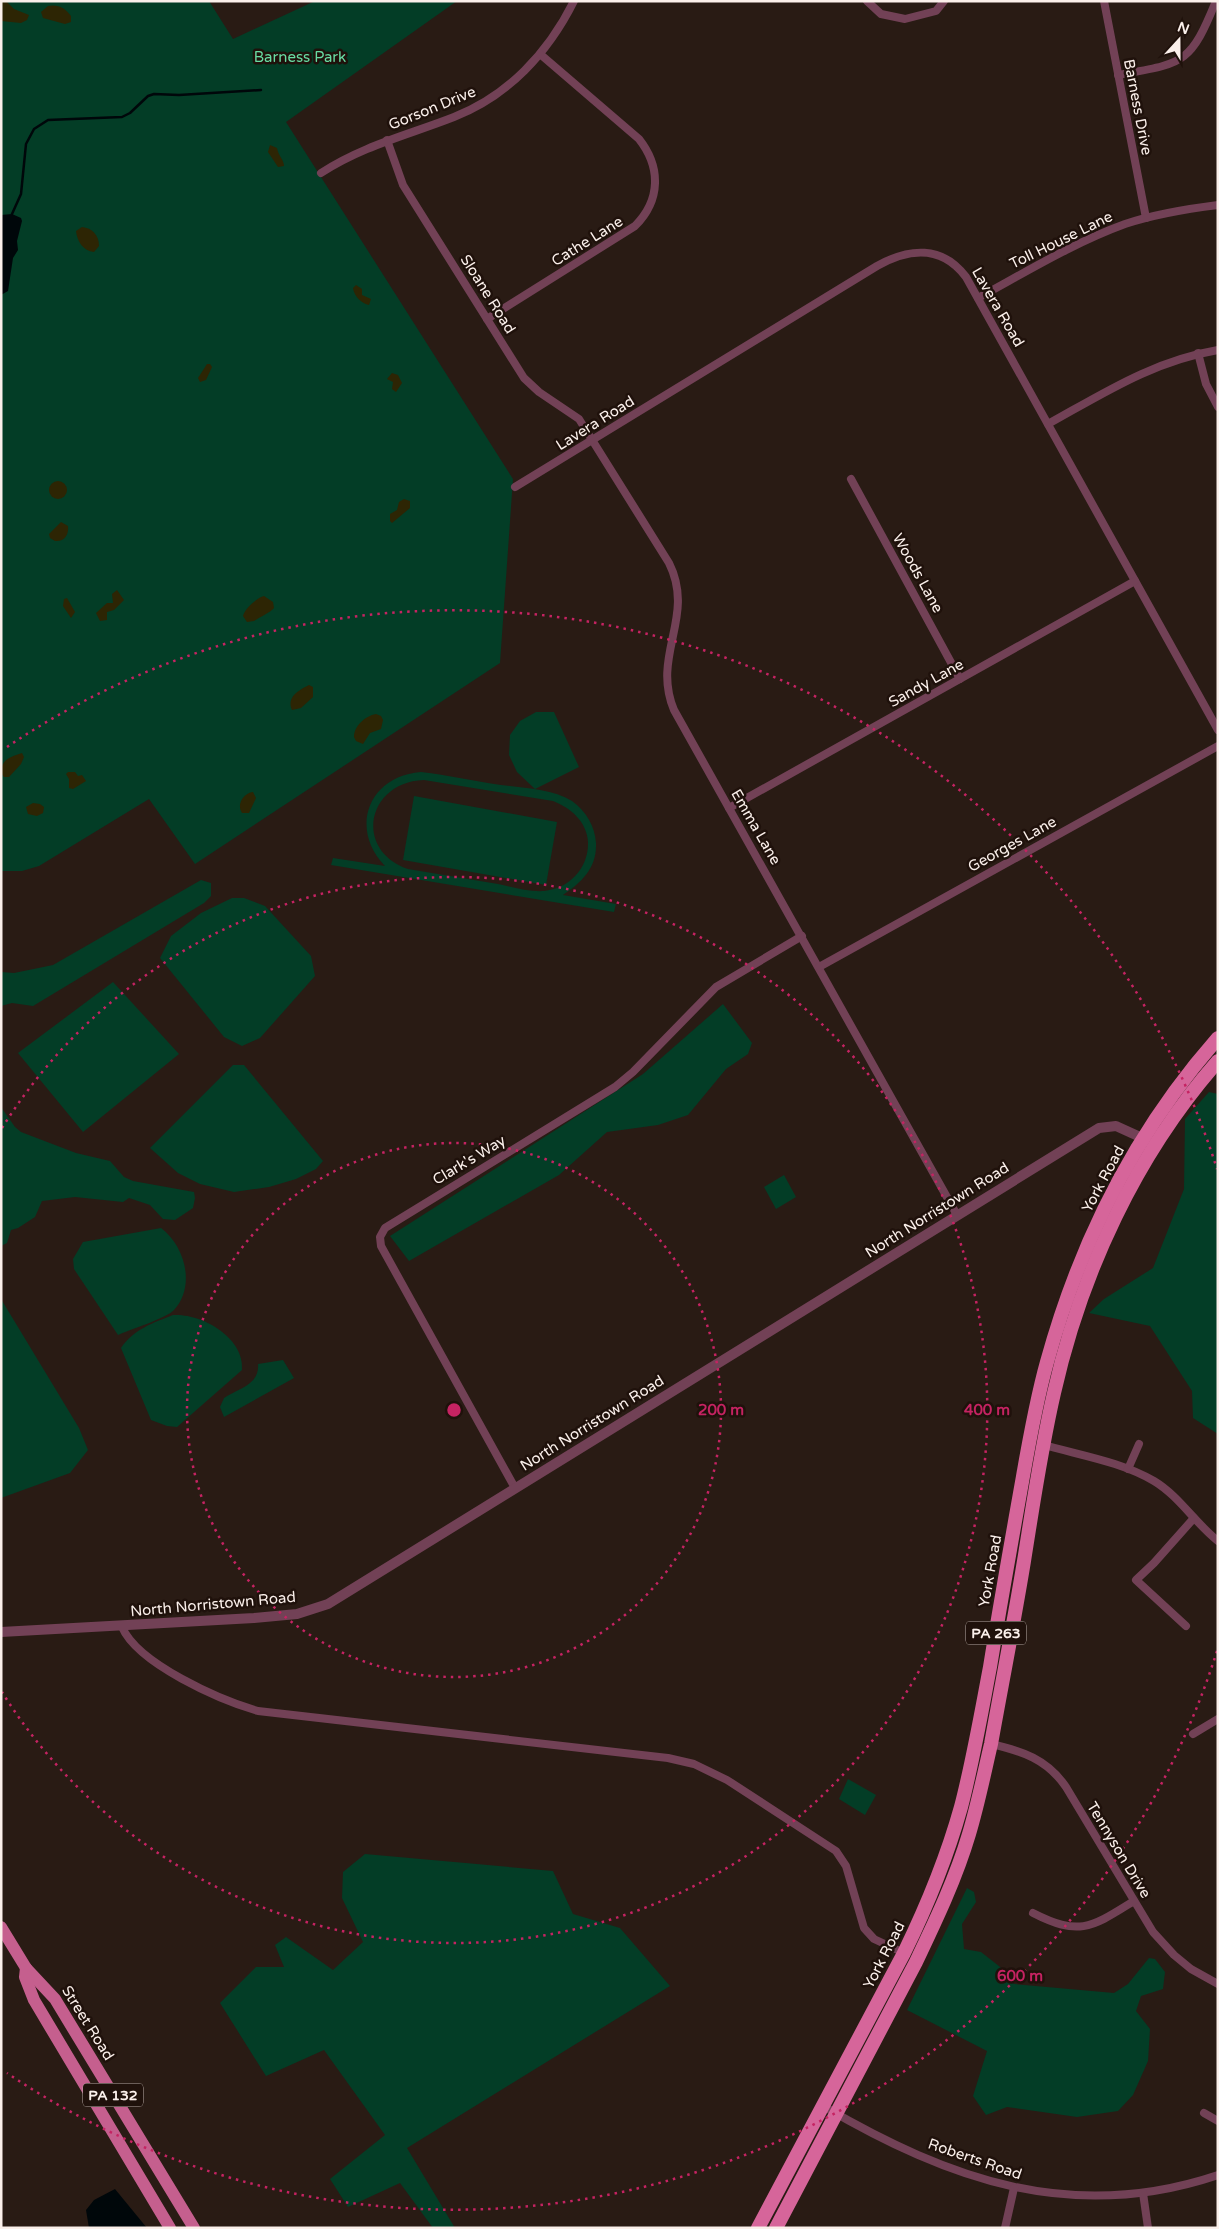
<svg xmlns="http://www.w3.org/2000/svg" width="1219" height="2229" font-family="'Varela Round',sans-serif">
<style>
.green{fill:#033d26;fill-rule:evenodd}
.sand{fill:#2d2504}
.water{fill:#00070a}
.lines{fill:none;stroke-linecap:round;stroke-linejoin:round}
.stream{stroke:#00070a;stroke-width:2.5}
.minor{stroke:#724156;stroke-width:8}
.tertiary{stroke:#724156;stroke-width:10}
.primary{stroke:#c55f8e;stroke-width:12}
.trunk{stroke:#d6659a;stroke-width:14}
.ring{fill:none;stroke:#c52362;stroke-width:2.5;stroke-dasharray:2.5 5}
.labels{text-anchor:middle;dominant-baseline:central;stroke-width:5;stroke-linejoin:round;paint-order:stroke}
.shield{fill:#1f110b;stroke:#b9ada8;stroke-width:1}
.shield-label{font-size:14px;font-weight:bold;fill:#fbf0eb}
.park-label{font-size:15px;fill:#68dca3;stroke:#1f110b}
.street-label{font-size:15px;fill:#fbf0eb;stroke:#1f110b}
.centre{fill:#c52362;stroke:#1f110b;stroke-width:2.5}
.ring-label{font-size:15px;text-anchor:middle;font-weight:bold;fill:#c52362;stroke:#1f110b;stroke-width:5;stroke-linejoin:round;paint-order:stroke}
</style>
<rect width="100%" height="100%" fill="#291b14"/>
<g class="green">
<path d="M 1,1 L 209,1 L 233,39 L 315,1 L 457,1 L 286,122 L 513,479 L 500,663 L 195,864 L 149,799 L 39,866 L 22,871 L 1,871 Z"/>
<path d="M 536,712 L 554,712 L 579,767 L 535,789 L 517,772 L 509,755 L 510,735 L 520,721 Z"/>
<path d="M 421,772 C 448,775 474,781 501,785 C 524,788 552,789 572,801 C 586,811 595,826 596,843 C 597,868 582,882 563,895 L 616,904 L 614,912 L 331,865 L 333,858 L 385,866 C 349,829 368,776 421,772 ZM 424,780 L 553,801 C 571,808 587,822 588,842 C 589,868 569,889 544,891 C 529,892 513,887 498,884 C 468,879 438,874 408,869 C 353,850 367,782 424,780 Z"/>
<path d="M 414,796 L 557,822 L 546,885 L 403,860 Z"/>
<path d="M 201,880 L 211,883 L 211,896 L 204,903 L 33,1006 L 12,1003 L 1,1006 L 1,972 L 14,973 L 53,965 Z"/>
<path d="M 232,898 L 244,898 L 265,906 L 311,956 L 315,976 L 260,1038 L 242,1046 L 224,1037 L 160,958 L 171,936 L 201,913 Z"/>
<path d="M 113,982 L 179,1054 L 83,1132 L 18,1053 Z"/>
<path d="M 723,1004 L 752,1043 L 748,1054 L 726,1069 L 688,1115 L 658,1125 L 607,1132 L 559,1175 L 409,1261 L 390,1236 L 643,1074 Z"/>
<path d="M 233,1065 L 244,1065 L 323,1161 L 316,1169 L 296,1179 L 269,1187 L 234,1192 L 200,1184 L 178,1173 L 150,1148 Z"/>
<path d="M 1209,1092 L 1218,1094 L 1218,1434 L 1193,1418 L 1192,1391 L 1150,1326 L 1089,1313 L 1104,1299 L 1153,1268 L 1184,1189 L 1185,1119 Z"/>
<path d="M 1,1107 L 15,1127 L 21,1132 L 76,1153 L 110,1161 L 124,1177 L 133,1181 L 194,1192 L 195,1198 L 193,1208 L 175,1220 L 163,1219 L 150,1205 L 129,1198 L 123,1202 L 75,1197 L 42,1201 L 35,1217 L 18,1228 L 11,1230 L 7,1243 L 1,1246 Z"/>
<path d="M 784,1175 L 796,1197 L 776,1209 L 764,1187 Z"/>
<path d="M 161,1228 C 185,1246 196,1286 174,1310 C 167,1318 129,1330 118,1335 L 74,1269 L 73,1259 L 83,1242 Z"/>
<path d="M 1,1299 L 79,1428 L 88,1450 L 70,1473 L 1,1498 Z"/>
<path d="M 173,1315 C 202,1313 245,1338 242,1370 L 177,1427 L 167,1426 L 151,1420 L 121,1348 C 134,1329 153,1323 173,1315 Z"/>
<path d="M 283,1360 L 294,1378 L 224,1417 L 220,1407 L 224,1398 C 237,1389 260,1385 258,1364 Z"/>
<path d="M 848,1779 L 876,1795 L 865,1815 L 839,1799 Z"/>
<path d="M 365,1854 L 553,1871 L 573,1914 L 620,1928 L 670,1986 L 407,2148 L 455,2228 L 433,2228 L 400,2183 L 348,2207 L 330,2179 L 385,2135 L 324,2050 L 266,2076 L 220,2003 L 256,1967 L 284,1967 L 275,1945 L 286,1937 L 333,1970 L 363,1942 L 342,1898 L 343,1872 Z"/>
<path d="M 967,1888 L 974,1892 L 976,1902 L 962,1924 L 964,1949 L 981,1952 L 1004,1970 L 1014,1984 L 1114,1993 L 1128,1984 L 1149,1958 L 1155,1959 L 1165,1972 L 1163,1989 L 1141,1996 L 1136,2011 L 1150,2029 L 1148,2061 L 1133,2095 L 1118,2111 L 1077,2117 L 1007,2107 L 986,2115 L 973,2096 L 987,2051 L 907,2010 Z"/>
</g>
<g class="sand">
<path d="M 1,1 L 7,2 L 14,9 L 29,15 L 27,20 L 21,23 L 1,21 Z"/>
<path d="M 48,6 C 58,4 65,8 71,16 L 71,22 L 65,24 L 43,18 L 41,12 Z"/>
<path d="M 270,145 L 277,148 C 278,155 284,160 284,166 L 278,167 L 268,152 Z"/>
<path d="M 82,227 C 92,228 99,235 99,246 L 94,252 C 83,251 77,241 76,231 Z"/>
<path d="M 356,285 L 362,289 L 362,295 L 371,299 L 369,305 C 362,304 354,296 353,288 Z"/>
<path d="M 207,364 L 210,364 L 212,367 L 206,380 L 200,382 L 198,378 Z"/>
<path d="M 392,373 L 398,375 L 402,383 L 396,392 L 392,389 L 393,382 L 387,379 Z"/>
<circle cx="58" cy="490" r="9"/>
<path d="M 404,499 L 410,501 L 410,508 L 392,523 L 390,521 L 390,514 L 397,510 L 399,502 Z"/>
<path d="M 61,522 L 68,526 C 69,535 64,542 55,541 L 50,538 L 49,534 Z"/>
<path d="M 117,590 L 124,600 L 114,610 L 107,612 L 107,620 L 100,621 L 96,613 L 107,603 L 113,603 L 112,594 Z"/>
<path d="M 264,596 L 273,602 L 274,608 C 271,612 260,617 254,621 L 247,622 L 243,616 C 245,608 257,598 264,596 Z"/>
<path d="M 67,598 L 75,612 L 71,618 L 63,606 L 64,599 Z"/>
<path d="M 309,685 L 313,687 L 313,697 L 301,708 L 292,710 C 286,697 299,690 309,685 Z"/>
<path d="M 376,714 L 381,716 L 383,720 L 381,729 L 370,733 L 363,744 L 356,741 L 354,737 C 354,726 365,716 376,714 Z"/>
<path d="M 22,753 L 24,757 L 21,764 L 9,777 L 4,777 L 1,773 C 1,759 11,757 22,753 Z"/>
<path d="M 68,772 L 75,772 L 78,776 L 82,775 L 86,781 L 73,789 L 69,788 L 69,779 L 66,774 Z"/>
<path d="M 253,792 L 256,798 L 249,813 L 242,813 C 236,804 244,793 253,792 Z"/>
<path d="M 33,803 L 40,804 L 44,807 L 43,813 L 37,816 L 28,814 L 26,807 Z"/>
</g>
<g class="water">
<path d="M 12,214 L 21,218 L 22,221 L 17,241 L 18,250 L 13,258 L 8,291 L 1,295 L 1,215 Z"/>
<path d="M 115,2189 L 147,2228 L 89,2228 L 86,2210 L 94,2200 Z"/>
</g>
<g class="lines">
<path class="stream" d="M 12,214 L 21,194 L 26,144 L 34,129 L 48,120 L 122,117 L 130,113 L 148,96 L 154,94 L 179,95 L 261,90"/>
<g class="minor">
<path d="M 867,1 L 881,14 L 905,19 L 936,11 L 944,1"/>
<path d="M 1104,1 L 1146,218"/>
<path d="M 1118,75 C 1184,63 1190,65 1216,1"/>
<path d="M 387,140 L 403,185 L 524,378 L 539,392 L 579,419 L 669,563 C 696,617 651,655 674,710 L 957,1215"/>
<path d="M 321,173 C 362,146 408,135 454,117 C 508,96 548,53 574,1"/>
<path d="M 978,298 C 1026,272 1073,243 1125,224 C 1155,214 1186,209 1218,205"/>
<path d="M 487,319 L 635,226 C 661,200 661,167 639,139 L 540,54"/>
<path d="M 1198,353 L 1206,384 L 1218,407"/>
<path d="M 1048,424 C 1104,393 1153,361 1218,350"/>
<path d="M 851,479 L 960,679"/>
<path d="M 515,487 L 877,266 C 909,248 942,245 966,277 L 1218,730"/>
<path d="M 729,808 L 1135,581"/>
<path d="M 819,967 L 1218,746"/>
<path d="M 1041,1444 C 1078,1455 1120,1461 1154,1481 C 1179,1496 1195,1523 1218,1541"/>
<path d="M 1128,1469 L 1139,1444"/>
<path d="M 515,1488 L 381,1246 L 380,1237 L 385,1228 L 615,1087 L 633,1072 L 716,987 L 802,936"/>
<path d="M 1186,1626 L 1136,1580 L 1154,1563 L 1194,1518"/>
<path d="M 122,1627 C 138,1664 220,1700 258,1711 L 668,1758 L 694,1764 L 727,1780 L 836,1851 L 846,1866 L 864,1928 L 874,1939 L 904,1953"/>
<path d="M 1193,1734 L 1218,1719"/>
<path d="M 991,1744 C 1022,1751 1047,1759 1066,1787 L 1153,1932 L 1174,1955 L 1191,1969 L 1218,1984"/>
<path d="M 1033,1913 C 1080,1937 1092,1927 1134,1901"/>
<path d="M 823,2106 C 950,2180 1072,2224 1218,2175"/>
<path d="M 1204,2113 L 1218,2121"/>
<path d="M 1143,2193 L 1148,2228"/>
<path d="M 1005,2228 L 1014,2188"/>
</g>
<path class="tertiary" d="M 1,1632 L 254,1618 L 297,1614 L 328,1604 L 1099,1128 L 1116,1126 L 1149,1141"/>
<g class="primary">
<path d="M 1,1927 L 26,1968 L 55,1999 L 194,2228"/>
<path d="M 26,1968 L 25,1977 L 34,2000 L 170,2228"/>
</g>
<g class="trunk">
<path d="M 758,2228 L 904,1953 C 927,1906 947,1857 961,1807 C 973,1761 981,1714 990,1667 C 1000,1605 1011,1544 1022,1482 C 1029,1442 1036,1401 1047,1362 C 1080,1242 1136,1131 1218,1038"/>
<path d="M 776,2228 L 916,1962 C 936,1920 956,1878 969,1834 C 978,1804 984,1774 991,1744 C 1002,1683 1014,1622 1024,1561 C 1033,1505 1041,1449 1054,1393 C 1081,1273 1136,1154 1218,1061"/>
</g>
</g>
<g class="ring">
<circle cx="454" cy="1410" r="267"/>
<path d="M2 1128A533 533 0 1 1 2 1692"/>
<path d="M1217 1651A800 800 0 0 1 7 2073M7 747A800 800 0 0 1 1217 1169"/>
</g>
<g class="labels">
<g class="shield">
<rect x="966" y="1621.5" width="60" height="23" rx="4"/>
<rect x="83" y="2083.5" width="60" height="23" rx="4"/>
</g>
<g class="shield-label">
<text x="996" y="1633">PA 263</text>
<text x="113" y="2095">PA 132</text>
</g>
<g class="park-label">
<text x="300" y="57">Barness Park</text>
</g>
<g class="street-label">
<text transform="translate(1138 107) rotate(79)">Barness Drive</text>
<text transform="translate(432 108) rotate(-22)">Gorson Drive</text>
<text transform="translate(1061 240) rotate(-26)">Toll House Lane</text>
<text transform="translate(587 241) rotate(-32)">Cathe Lane</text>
<text transform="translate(488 294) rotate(58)">Sloane Road</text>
<text transform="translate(998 307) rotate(60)">Lavera Road</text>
<text transform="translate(595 423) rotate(-32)">Lavera Road</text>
<text transform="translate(918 573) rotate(61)">Woods Lane</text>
<text transform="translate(926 683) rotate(-29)">Sandy Lane</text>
<text transform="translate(756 827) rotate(60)">Emma Lane</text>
<text transform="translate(1012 844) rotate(-29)">Georges Lane</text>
<text transform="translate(469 1160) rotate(-31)">Clark's Way</text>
<text transform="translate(1103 1179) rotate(-62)">York Road</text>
<text transform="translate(937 1210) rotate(-32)">North Norristown Road</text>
<text transform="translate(592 1423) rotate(-32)">North Norristown Road</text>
<text transform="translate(990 1571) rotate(-80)">York Road</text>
<text transform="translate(213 1604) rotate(-5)">North Norristown Road</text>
<text transform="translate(1119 1850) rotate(59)">Tennyson Drive</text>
<text transform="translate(884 1955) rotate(-63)">York Road</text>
<text transform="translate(88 2023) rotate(58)">Street Road</text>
<text transform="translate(975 2159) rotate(19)">Roberts Road</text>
</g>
</g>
<circle cx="454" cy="1410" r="8" class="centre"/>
<g class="ring-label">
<text x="721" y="1415">200 m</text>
<text x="987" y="1415">400 m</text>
<text x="1020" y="1981">600 m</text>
</g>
<rect width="1219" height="2229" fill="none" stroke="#fbf0eb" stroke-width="5"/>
<g transform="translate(1179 40) rotate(21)" stroke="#1f110b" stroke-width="4" paint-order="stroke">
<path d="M0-4L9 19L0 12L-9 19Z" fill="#fbf0eb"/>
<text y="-8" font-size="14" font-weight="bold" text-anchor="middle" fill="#fbf0eb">N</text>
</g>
</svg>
